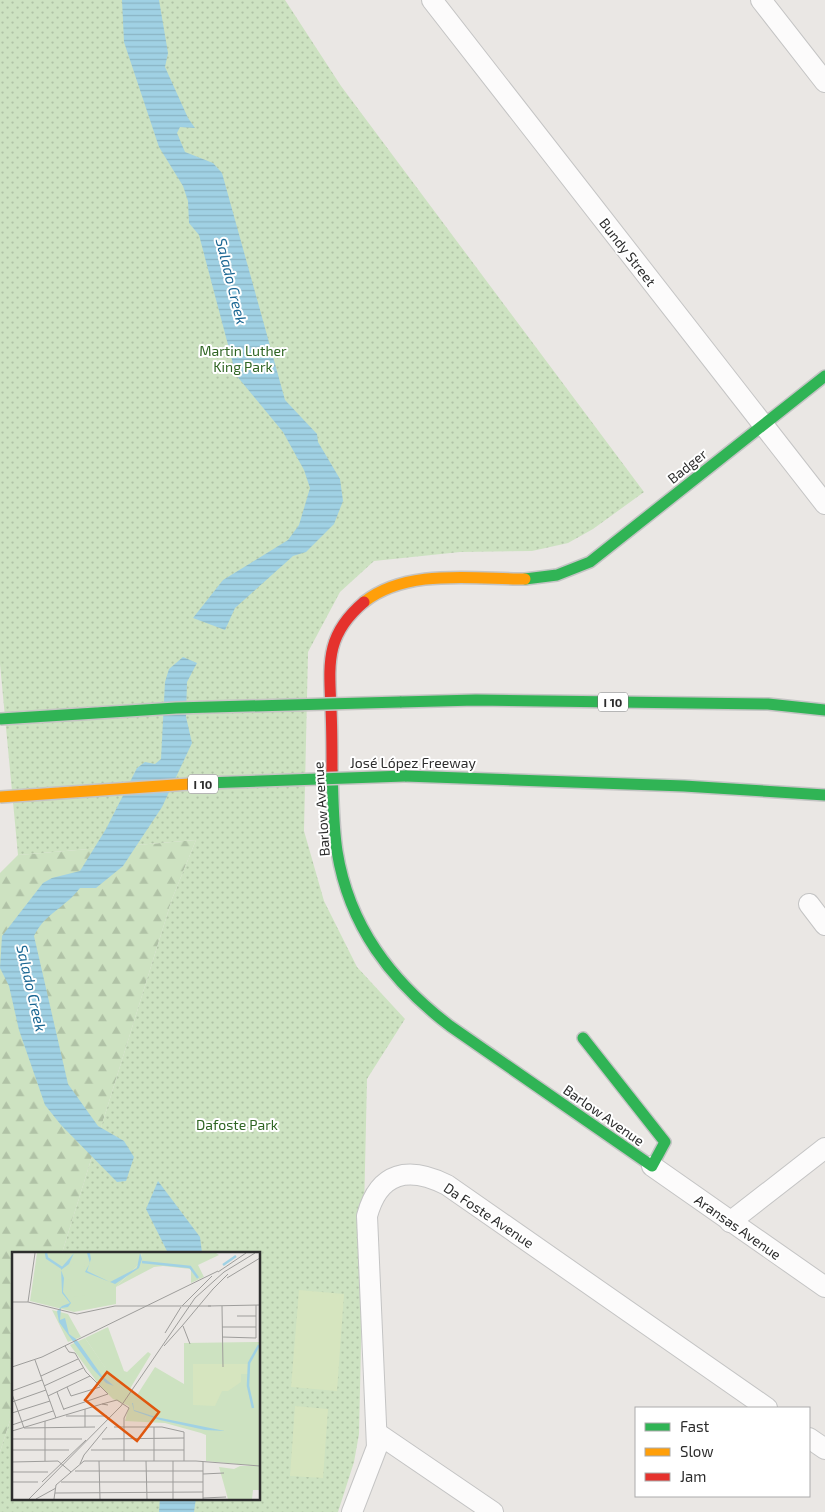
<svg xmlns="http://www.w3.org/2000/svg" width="825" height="1512" font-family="'Exo 2',sans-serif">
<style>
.forest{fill:url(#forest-firs)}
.park{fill:url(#park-dots)}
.pitch{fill:#d6e5bf}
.water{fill:url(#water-rules)}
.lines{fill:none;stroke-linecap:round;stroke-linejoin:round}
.street-casing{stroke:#c4c4c4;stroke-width:22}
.fast-casing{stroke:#c4c4c4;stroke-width:14}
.slow-casing{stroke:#c4c4c4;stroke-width:14}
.jam-casing{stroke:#c4c4c4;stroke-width:14}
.street{stroke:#fcfbfb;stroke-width:20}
.fast{stroke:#30b455;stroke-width:11}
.slow{stroke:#ff9f0a;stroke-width:11}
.jam{stroke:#e5322d;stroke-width:11}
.fast-bridge-casing{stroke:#c6c4c3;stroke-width:14;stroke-linecap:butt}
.slow-bridge-casing{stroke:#c6c4c3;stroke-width:14;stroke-linecap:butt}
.fast-bridge{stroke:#30b455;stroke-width:11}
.slow-bridge{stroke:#ff9f0a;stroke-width:11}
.labels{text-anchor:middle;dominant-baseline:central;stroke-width:4;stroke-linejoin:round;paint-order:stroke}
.shield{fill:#fff;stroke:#6c6c6c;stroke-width:1}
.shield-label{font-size:12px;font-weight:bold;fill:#2d2d2d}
.street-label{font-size:14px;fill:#2d2d2d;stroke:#fff}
.park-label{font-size:14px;fill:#2f6523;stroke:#fff}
.water-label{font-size:15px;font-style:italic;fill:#1b6793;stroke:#fff}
.inset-river{fill:none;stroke:#a0d1e4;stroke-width:2.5}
.inset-road{fill:none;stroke:#9e9d9b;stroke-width:1}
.view{fill:#df570e;fill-opacity:0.15;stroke:#df570e;stroke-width:2.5}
.inset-edge{fill:none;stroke:#2d2d2d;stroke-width:2.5}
</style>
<defs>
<pattern id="forest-firs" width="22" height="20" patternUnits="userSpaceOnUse" patternTransform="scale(1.25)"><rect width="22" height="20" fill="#cde2c1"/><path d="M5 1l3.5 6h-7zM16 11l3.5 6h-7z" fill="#b0c2a6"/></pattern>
<pattern id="park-dots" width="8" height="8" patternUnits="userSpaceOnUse" patternTransform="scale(1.25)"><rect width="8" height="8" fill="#cde2c1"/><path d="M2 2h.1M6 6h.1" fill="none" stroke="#b0c2a6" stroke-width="1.8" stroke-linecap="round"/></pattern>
<pattern id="water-rules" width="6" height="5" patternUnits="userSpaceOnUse" patternTransform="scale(1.25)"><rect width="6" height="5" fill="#a0d1e4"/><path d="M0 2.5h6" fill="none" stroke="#8ab4c4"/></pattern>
</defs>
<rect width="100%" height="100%" fill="#eae7e4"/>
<path class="forest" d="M 196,840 L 172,899 L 62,1253 L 14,1253 L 14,1408 L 0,1452 L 0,873 L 18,855 Z"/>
<path class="park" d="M 0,0 L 285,0 L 341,86 L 644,492 L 593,529 L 568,543 L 532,551 L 460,552 L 374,561 L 340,592 L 308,652 L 304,831 L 324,901 L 357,967 L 405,1019 L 367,1079 L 359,1434 L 354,1462 L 338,1512 L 0,1512 L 0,1452 L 14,1408 L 14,1498 L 259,1498 L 259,1253 L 62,1253 L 172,899 L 196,840 L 18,855 L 0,664 Z"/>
<g class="pitch">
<path d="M 299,1290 L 344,1294 L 337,1391 L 291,1387 Z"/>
<path d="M 295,1406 L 328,1409 L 323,1478 L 290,1476 Z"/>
</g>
<g class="water">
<path d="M 122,0 L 159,0 L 168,53 L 165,67 L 188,118 L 195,128 L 180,127 L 177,133 L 185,152 L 213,163 L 222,173 L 285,400 L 317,434 L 318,442 L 340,479 L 343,501 L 334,524 L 306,552 L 293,556 L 235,608 L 225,630 L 193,618 L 223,580 L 288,540 L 299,525 L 310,488 L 304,470 L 283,432 L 236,375 L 199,235 L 189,223 L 188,201 L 183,186 L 159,147 L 124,42 Z"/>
<path d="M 183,657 L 197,663 L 187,682 L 186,717 L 192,743 L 162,807 L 123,866 L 96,888 L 80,888 C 65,908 45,913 34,936 L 68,1084 L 98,1126 L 124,1141 L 134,1157 L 126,1181 L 117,1182 L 61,1125 L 45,1105 L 19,1030 L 9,986 L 0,968 L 2,936 L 43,883 L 52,878 L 80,871 L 106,829 L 137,768 L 145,762 L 155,764 L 161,759 L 165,682 L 169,669 Z"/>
<path d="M 158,1181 L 200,1237 L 202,1253 L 168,1253 L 146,1209 Z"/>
<path d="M 160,1498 L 196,1498 L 194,1512 L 159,1512 Z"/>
</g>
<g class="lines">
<defs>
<g id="street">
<path d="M 432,0 L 825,504"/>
<path d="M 761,0 L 825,82"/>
<path d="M 809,904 L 825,925"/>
<path d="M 652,1166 L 825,1287"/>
<path d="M 730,1222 L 825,1148"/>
<path d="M 377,1433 L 493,1512"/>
<path d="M 809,1438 L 825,1449"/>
<path d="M 352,1512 L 377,1447 L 367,1216 C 379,1171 409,1166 447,1185 L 767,1408"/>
</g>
<g id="fast">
<path d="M 525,579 L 557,575 L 590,562 L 825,376"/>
<path d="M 400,702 L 476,700 L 768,704 L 825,710"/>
<path d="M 332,771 C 333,797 333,825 337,851 C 349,926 391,981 450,1026 L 652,1166 L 665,1142 L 583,1038"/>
<path d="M 405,776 L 684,786 L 825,795"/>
</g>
<path id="slow" d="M 364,602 C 407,568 473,579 525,579"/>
<path id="jam" d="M 332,771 C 332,751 332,730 331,709 C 329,663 325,635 364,602"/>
</defs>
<use href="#street" class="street-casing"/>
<use href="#fast" class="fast-casing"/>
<use href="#slow" class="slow-casing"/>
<use href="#jam" class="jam-casing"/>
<use href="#street" class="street"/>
<use href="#fast" class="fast"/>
<use href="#slow" class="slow"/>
<use href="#jam" class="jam"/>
<defs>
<g id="fast-bridge">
<path d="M 0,719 L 176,708 L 400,702"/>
<path d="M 204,783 L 405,776"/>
</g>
<path id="slow-bridge" d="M 0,797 L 204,783"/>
</defs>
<use href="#fast-bridge" class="fast-bridge-casing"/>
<use href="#slow-bridge" class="slow-bridge-casing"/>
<use href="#fast-bridge" class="fast-bridge"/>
<use href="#slow-bridge" class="slow-bridge"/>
</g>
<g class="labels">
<g class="shield">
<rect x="598" y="692.5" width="30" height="19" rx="4"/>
<rect x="188" y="774.5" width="30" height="19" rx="4"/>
</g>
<g class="shield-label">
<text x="613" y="702">I 10</text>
<text x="203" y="784">I 10</text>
</g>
<g class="street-label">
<text transform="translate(628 252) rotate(52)">Bundy Street</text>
<text transform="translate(687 466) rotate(-39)">Badger</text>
<text x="413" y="762">José López Freeway</text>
<text transform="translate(321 809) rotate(-94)">Barlow Avenue</text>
<text transform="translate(604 1115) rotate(35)">Barlow Avenue</text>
<text transform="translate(489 1215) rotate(34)">Da Foste Avenue</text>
<text transform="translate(738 1227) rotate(35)">Aransas Avenue</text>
</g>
<g class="park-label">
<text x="243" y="350">Martin Luther<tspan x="243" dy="16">King Park</tspan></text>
<text x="237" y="1124">Dafoste Park</text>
</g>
<g class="water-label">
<text transform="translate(232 281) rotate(76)">Salado Creek</text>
<text transform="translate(32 988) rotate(77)">Salado Creek</text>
</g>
</g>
<g transform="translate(12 1252)">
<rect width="248" height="248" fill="#eae7e4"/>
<path d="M 25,1 L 130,1 L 127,12 L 104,35 L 104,52 L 62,60 L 18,49 Z" fill="#cde2c1"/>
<path d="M 54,1 L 64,1 L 61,12 L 49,21 L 43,13 L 47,9 L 52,10 ZM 72,1 L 78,1 L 81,6 L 80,20 L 90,20 L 94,30 L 73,21 ZM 130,1 L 204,1 L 207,3 L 186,13 L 192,25 L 179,31 L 179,17 L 151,14 L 142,15 L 104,35 L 127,12 ZM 49,26 L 58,28 L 61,33 L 56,41 L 46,40 L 49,39 ZM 74,43 L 77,45 L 77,57 L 59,57 L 32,50 L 35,45 L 39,49 ZM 96,75 L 112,119 L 115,120 L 136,100 L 139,102 L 113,145 L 73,86 ZM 228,214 L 247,214 L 247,238 L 241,238 L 240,247 L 216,247 L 207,215 L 222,217 Z" fill="#cde2c1"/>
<path d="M 40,58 L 56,62 L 69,85 L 56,90 ZM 73,86 L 113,144 L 117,138 L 125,143 L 143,115 L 172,132 L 172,91 L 247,90 L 247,214 L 194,209 L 194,183 L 189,181 L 153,171 L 113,169 L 117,154 L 101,147 L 88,134 L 58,93 Z" fill="#cde2c1"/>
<path d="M 181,112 L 236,112 L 236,122 L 229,122 L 229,130 L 216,139 L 210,139 L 203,154 L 181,153 Z" fill="#d6e5bf"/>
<path d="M 62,1 L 57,12 L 49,18 L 52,26 L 51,40 L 59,51 L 56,55 L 49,56 L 48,68 L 53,66 L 57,82 L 64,87 L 90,124 L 102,134 L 94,131 L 81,117 L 47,70 L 45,59 L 50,54 L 58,51 L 50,41 L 49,16 ZM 75,1 L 78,1 L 79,7 L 75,19 L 98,30 L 125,16 L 128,1 L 130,7 L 127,16 L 103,32 L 73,20 L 78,11 ZM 120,151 L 121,151 L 122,158 L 144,165 L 213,179 L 193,178 L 148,168 L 122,159 Z" fill="#a0d1e4"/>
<path class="inset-river" d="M 34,1 L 35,6 L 50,16M 130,10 L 178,15 L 186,26M 211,13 L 224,4M 241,156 L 236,134 L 237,111 L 247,93"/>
<path class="inset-road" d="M 206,20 L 234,1M 215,26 L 248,6M 200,38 L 216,22M 0,50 L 16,50 L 65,62 L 103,54 L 199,54M 16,50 L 23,1M 170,54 L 200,24M 196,54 L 248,53M 210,54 L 211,115M 225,64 L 244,64M 170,74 L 201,37M 171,74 L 178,92M 210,75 L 244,75M 153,81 L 169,55M 210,85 L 244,86 L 244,53M 152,94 L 170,74M 23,108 L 44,166M 0,115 L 30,105 L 206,19M 29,124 L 66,107M 32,134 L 71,116M 55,135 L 59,144 L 88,135M 0,139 L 30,128M 45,140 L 52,158M 0,142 L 12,176 L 83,175M 36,144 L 78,124M 0,150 L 34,138M 96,153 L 90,152 L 105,148 L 117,156 L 112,166 L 112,209M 52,157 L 96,142 L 74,120 L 63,101 L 57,100 L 53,94M 0,161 L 38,149M 54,164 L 95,164M 33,169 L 33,209M 0,173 L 41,159M 73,175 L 73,157M 102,175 L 150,175 L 172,180 L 172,209M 142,175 L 142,209M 0,179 L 90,152M 0,187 L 70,187M 90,187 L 172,186M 0,198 L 57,198M 79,198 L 172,198M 87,209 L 88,247M 134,209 L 135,247M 161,209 L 161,247M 0,210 L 46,209 L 59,220M 191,210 L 191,247M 68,212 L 72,203 L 95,175M 63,219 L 191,219M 0,220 L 36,220M 191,222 L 212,221M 0,230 L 26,230M 30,230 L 74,188M 49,230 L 191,230M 43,241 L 191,240M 191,246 L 214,245M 17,247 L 109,154 L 183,46 L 212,20 L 243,1M 24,247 L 44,236M 42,247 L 44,233 L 72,209 L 184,209 L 248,214"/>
<path class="view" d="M 95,120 L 147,160 L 125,189 L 73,148 Z"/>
<rect width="248" height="248" class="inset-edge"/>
</g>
<rect x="635" y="1407" width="175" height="90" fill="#ffffff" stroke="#ababab"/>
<rect x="645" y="1423" width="25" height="8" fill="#30b455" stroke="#ababab"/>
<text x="680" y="1432" font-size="15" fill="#2d2d2d">Fast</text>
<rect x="645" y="1448" width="25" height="8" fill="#ff9f0a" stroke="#ababab"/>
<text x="680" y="1457" font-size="15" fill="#2d2d2d">Slow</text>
<rect x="645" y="1473" width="25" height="8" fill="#e5322d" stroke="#ababab"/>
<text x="680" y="1482" font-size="15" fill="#2d2d2d">Jam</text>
</svg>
